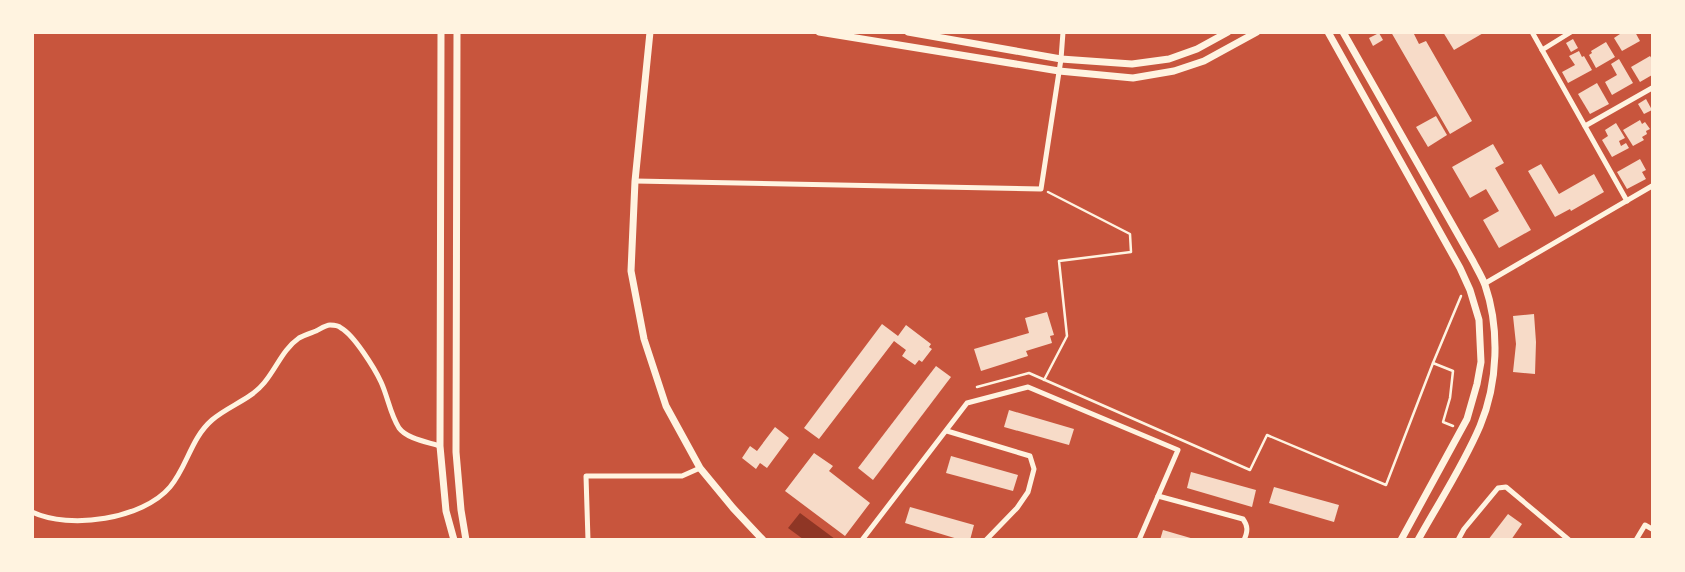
<svg xmlns="http://www.w3.org/2000/svg" width="1685" height="572" font-family="Helvetica,sans-serif">
<style>
.water{fill:#8f3625}
.building{fill:#f7dbc8}
.lines{fill:none;stroke-linecap:round;stroke-linejoin:round}
.path{stroke:#fff3e0;stroke-width:2.5}
.minor{stroke:#fff3e0;stroke-width:5}
.tertiary{stroke:#fff3e0;stroke-width:7}
</style>
<rect width="100%" height="100%" fill="#c8553d"/>
<path class="water" d="M 800,513 L 835,539 L 803,539 L 788,528 Z"/>
<g class="building">
<path d="M 1391,32 L 1413,32 L 1419,44 L 1426,41 L 1472,121 L 1450,134 Z"/>
<path d="M 1443,32 L 1485,32 L 1454,50 Z"/>
<path d="M 1623,32 L 1635,32 L 1640,41 L 1622,51 L 1614,38 Z"/>
<path d="M 1379,33 L 1383,40 L 1373,46 L 1369,38 Z"/>
<path d="M 1573,39 L 1578,48 L 1571,52 L 1566,43 Z"/>
<path d="M 1606,42 L 1615,57 L 1596,68 L 1589,55 L 1592,53 L 1591,51 Z"/>
<path d="M 1579,51 L 1582,57 L 1584,56 L 1592,70 L 1568,83 L 1562,72 L 1575,65 L 1569,56 Z"/>
<path d="M 1650,56 L 1652,59 L 1652,75 L 1640,82 L 1631,67 Z"/>
<path d="M 1619,59 L 1633,83 L 1612,95 L 1605,82 L 1617,75 L 1611,64 Z"/>
<path d="M 1597,83 L 1609,104 L 1590,114 L 1578,94 Z"/>
<path d="M 1646,99 L 1652,110 L 1644,114 L 1638,104 Z"/>
<path d="M 1436,116 L 1447,135 L 1428,147 L 1416,127 Z"/>
<path d="M 1640,120 L 1642,124 L 1645,122 L 1650,129 L 1646,131 L 1647,134 L 1642,137 L 1644,140 L 1633,146 L 1623,130 Z"/>
<path d="M 1616,123 L 1625,138 L 1619,141 L 1621,146 L 1626,143 L 1629,148 L 1612,157 L 1602,140 L 1608,136 L 1605,130 Z"/>
<path d="M 1493,144 L 1504,163 L 1495,168 L 1531,230 L 1499,248 L 1483,220 L 1499,211 L 1486,189 L 1470,198 L 1452,167 Z"/>
<path d="M 1640,159 L 1646,170 L 1642,172 L 1646,179 L 1627,189 L 1617,172 Z"/>
<path d="M 1541,164 L 1559,194 L 1594,174 L 1604,192 L 1571,211 L 1570,209 L 1555,217 L 1528,171 Z"/>
<path d="M 1047,312 L 1054,335 L 1050,336 L 1052,343 L 1026,351 L 1028,356 L 981,371 L 974,349 L 1029,333 L 1025,318 Z"/>
<path d="M 1534,314 L 1536,342 L 1535,374 L 1513,372 L 1516,344 L 1513,316 Z"/>
<path d="M 882,324 L 898,336 L 906,325 L 931,344 L 929,347 L 932,349 L 922,362 L 919,360 L 915,365 L 902,356 L 906,350 L 894,341 L 819,439 L 804,428 Z"/>
<path d="M 936,366 L 951,377 L 873,480 L 858,468 Z"/>
<path d="M 1009,410 L 1074,429 L 1069,445 L 1004,427 Z"/>
<path d="M 775,427 L 789,438 L 767,468 L 760,463 L 756,469 L 742,458 L 750,446 L 757,451 Z"/>
<path d="M 814,453 L 833,466 L 829,471 L 870,503 L 845,536 L 785,491 Z"/>
<path d="M 951,456 L 1018,475 L 1013,491 L 946,473 Z"/>
<path d="M 1191,472 L 1256,490 L 1252,507 L 1187,488 Z"/>
<path d="M 1274,487 L 1339,505 L 1334,522 L 1269,503 Z"/>
<path d="M 910,507 L 974,525 L 970,540 L 961,540 L 905,523 Z"/>
<path d="M 1508,514 L 1522,524 L 1511,540 L 1488,540 Z"/>
<path d="M 1163,530 L 1194,539 L 1194,540 L 1160,540 Z"/>
</g>
<g class="lines">
<g class="path">
<path d="M 1433,363 L 1461,296"/>
<path d="M 1044,380 L 1067,336 L 1059,261 L 1131,252 L 1130,234 L 1048,192"/>
<path d="M 977,387 L 1029,373 L 1250,470 L 1267,435 L 1386,485 L 1433,363 L 1453,371 L 1450,398 L 1443,422 L 1453,426"/>
</g>
<g class="minor">
<path d="M 1532,32 L 1627,201"/>
<path d="M 1542,50 L 1571,32"/>
<path d="M 1585,126 L 1652,88"/>
<path d="M 635,181 L 1041,189 L 1061,59 L 1063,32"/>
<path d="M 1484,284 L 1652,186"/>
<path d="M 947,431 L 1030,456 L 1034,469 L 1028,492 L 1017,508 L 986,540"/>
<path d="M 1158,496 L 1243,519 C 1248,526 1248,531 1244,540"/>
<path d="M 32,512 C 70,530 143,519 170,487 C 187,467 191,438 212,420 C 228,406 250,400 264,383 C 276,369 283,349 299,338 C 304,335 311,333 316,331 C 320,329 326,325 330,325 C 333,325 339,326 341,328 C 354,335 375,369 381,382 C 388,397 390,414 399,428 C 407,439 428,442 440,446"/>
<path d="M 588,540 L 586,476 L 682,476 L 700,468"/>
<path d="M 862,540 L 967,403 L 1028,387 L 1178,450 L 1139,540"/>
<path d="M 1458,540 L 1464,529 L 1498,488 L 1506,487 L 1569,540"/>
<path d="M 1636,540 L 1645,525 L 1652,529"/>
</g>
<g class="tertiary">
<path d="M 441,32 L 440,446 L 446,511 L 454,540"/>
<path d="M 457,32 L 456,452 L 461,510 L 466,540"/>
<path d="M 650,32 L 635,181 L 631,271 L 644,339 L 666,406 L 700,468 L 733,508 L 763,540"/>
<path d="M 819,32 L 1059,71 L 1133,78 L 1174,71 L 1204,61 L 1257,32"/>
<path d="M 908,32 L 1061,59 L 1132,64 L 1169,59 L 1197,49 L 1228,32"/>
<path d="M 1328,32 L 1460,268 L 1470,290 L 1479,320 L 1481,362 L 1477,384 L 1467,419 L 1401,540"/>
<path d="M 1343,32 L 1473,261 C 1477,269 1482,277 1485,285 C 1500,329 1498,383 1480,426 C 1463,466 1439,502 1418,540"/>
</g>
</g>
<rect width="1685" height="572" fill="none" stroke="#fff3e0" stroke-width="68"/>
</svg>
